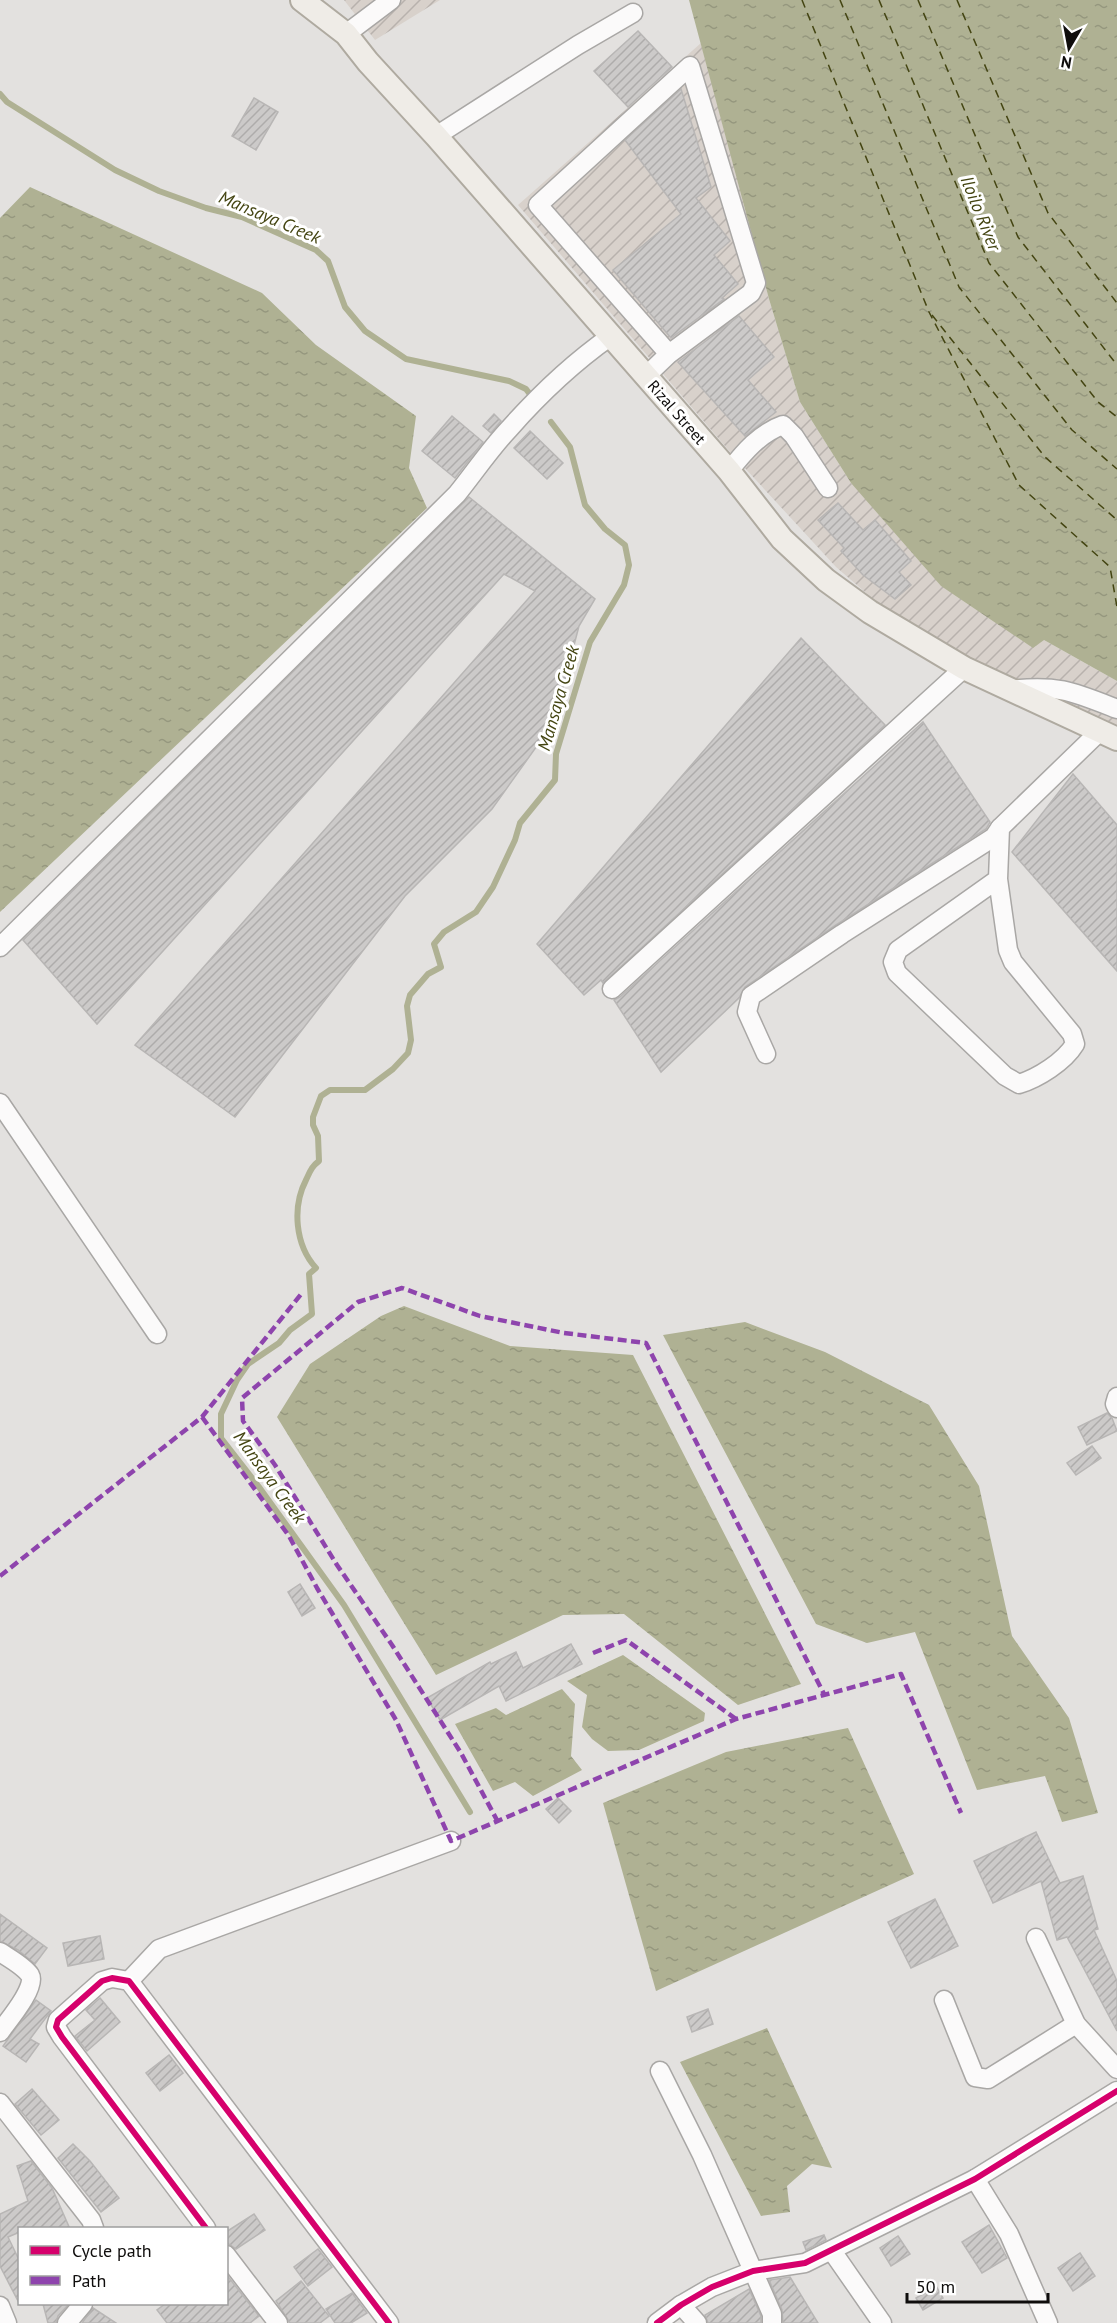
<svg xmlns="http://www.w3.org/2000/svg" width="1117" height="2323" font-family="'PT Sans',sans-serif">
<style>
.industrial{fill:url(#industrial-furrows)}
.water{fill:url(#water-ripples)}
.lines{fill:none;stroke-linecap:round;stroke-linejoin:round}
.stream{stroke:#afb193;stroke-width:6}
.ferry{stroke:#444512;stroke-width:1.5;stroke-dasharray:8 6;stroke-linecap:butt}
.building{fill:url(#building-hatch);stroke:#b8b6b5;stroke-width:1.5}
.minor-casing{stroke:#a9a7a5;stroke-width:21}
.major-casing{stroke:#afaaa0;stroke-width:26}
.minor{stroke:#fbfafa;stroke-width:18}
.major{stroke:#efece7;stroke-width:22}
.quiet{stroke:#8e44ad;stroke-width:4.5;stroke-dasharray:9 4.5;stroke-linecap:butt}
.cycleway-casing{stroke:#fff;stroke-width:10}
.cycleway{stroke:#d6006c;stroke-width:6}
.labels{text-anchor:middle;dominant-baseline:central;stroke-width:6;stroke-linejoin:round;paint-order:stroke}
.street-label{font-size:16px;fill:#0f0d0c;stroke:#fff}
.water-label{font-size:18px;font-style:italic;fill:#444512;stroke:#fff}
</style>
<defs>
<pattern id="industrial-furrows" width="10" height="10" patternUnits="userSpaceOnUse" patternTransform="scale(1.5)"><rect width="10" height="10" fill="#d8d1cb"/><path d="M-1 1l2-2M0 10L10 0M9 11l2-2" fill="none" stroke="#b8b2ad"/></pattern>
<pattern id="water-ripples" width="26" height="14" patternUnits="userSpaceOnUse" patternTransform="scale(1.5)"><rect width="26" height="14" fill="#afb193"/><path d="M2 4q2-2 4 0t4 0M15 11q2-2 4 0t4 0" fill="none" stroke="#95977e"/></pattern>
<pattern id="building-hatch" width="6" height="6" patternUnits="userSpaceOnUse" patternTransform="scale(1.5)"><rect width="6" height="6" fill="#cccac9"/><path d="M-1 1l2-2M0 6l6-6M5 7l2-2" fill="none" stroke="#aeacab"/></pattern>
</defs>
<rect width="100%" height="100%" fill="#e3e1df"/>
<g class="industrial">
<path d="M 344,0 L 440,0 L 375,40 Z"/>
<path d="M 701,43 L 769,299 L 800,402 L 851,483 L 1044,640 L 1117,681 L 1117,730 L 964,657 L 879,604 L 836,567 L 731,453 L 518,205 Z"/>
</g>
<g class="water">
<path d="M 689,0 L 1117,0 L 1117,681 L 1044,640 L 1033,648 L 941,586 L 851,483 L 800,402 L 769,299 Z"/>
<path d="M 30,187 L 262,293 L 316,345 L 416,416 L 409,468 L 427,508 L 0,912 L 0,218 Z"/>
<path d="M 404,1306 L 510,1346 L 633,1355 L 801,1684 L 738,1705 L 624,1614 L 563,1615 L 436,1675 L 277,1417 L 310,1364 L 381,1316 Z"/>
<path d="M 745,1322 L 825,1352 L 929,1405 L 979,1486 L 1012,1636 L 1069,1718 L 1098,1813 L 1062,1822 L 1045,1776 L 977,1790 L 915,1632 L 867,1643 L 816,1624 L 663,1335 Z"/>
<path d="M 623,1655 L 705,1713 L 704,1721 L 639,1750 L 608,1751 L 592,1739 L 582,1727 L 587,1695 L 567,1681 Z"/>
<path d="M 562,1689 L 575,1704 L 571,1756 L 582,1770 L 533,1796 L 515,1782 L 493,1791 L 455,1724 L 496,1708 L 506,1715 Z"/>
<path d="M 848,1728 L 914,1874 L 656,1991 L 603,1803 L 726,1752 Z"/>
<path d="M 767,2028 L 832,2168 L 812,2164 L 787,2186 L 790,2212 L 761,2216 L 680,2062 Z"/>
</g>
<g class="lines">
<g class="stream">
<path d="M 0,94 L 7,102 L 115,170 L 159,191 L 206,208 L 242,217 L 316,250 L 328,261 L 345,307 L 365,331 L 406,359 L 509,381 L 526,389 L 532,397"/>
<path d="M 470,1812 L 344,1605 L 259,1487 L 221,1438 L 221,1414 L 237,1380 L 248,1364 L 279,1343 L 290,1330 L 312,1314 L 309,1274 L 316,1268 C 295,1245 292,1207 306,1180 C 310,1172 311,1167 319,1161 L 318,1136 L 313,1125 L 313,1117 L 321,1096 L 330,1090 L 365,1090 L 393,1069 L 408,1053 L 411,1040 L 407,1006 L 410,995 L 428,974 L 441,967 L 434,944 L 444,932 L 476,912 L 493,887 L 515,840 L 520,823 L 555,780 L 556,754 L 590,642 L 624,585 L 629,565 L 625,545 L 605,529 L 585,505 L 570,447 L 551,422"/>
</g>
<g class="ferry">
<path d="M 802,0 L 929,312 L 1019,485 L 1110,567 L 1117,607"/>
<path d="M 840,0 L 959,287 L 1072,430 L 1117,469"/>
<path d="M 879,0 L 989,263 L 1098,402 L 1117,417"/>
<path d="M 918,0 L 1018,237 L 1117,365"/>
<path d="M 957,0 L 1048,213 L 1117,303"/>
<path d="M 932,315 L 1045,457 L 1117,520"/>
</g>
</g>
<g class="building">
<path d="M 638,31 L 672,67 L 628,107 L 594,71 Z"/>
<path d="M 681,89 L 711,187 L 696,198 L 730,241 L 714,255 L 738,284 L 722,298 L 724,299 L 671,338 L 613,270 L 681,214 L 625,140 Z"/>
<path d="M 254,98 L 278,112 L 256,150 L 232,136 Z"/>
<path d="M 739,316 L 774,357 L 748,380 L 776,412 L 745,436 L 678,362 Z"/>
<path d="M 494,414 L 501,421 L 491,433 L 483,426 Z"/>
<path d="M 452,416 L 483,442 L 455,478 L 422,451 Z"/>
<path d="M 530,431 L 563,463 L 547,479 L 514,448 Z"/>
<path d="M 469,497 L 595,599 L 579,626 L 554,722 L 492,809 L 405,896 L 235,1117 L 135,1045 L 535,591 L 504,574 L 97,1024 L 23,940 Z"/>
<path d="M 838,503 L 863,530 L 875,520 L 911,561 L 899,572 L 911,585 L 895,599 L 863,575 L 841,551 L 844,548 L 818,520 Z"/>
<path d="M 801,638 L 885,725 L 603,983 L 601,980 L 584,995 L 537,944 Z"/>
<path d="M 923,722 L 990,822 L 986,829 L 836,925 L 745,987 L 739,998 L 661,1072 L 614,1000 L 620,997 Z"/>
<path d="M 1073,774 L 1117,825 L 1117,971 L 1012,852 Z"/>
<path d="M 1107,1413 L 1112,1418 L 1117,1431 L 1087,1445 L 1078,1427 Z"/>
<path d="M 1092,1446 L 1101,1458 L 1076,1475 L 1067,1463 Z"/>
<path d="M 300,1584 L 315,1608 L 302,1616 L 288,1592 Z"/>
<path d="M 571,1644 L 582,1664 L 506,1701 L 499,1686 L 440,1720 L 427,1698 L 490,1662 L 491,1664 L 516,1652 L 523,1668 Z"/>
<path d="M 558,1798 L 571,1811 L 559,1823 L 546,1809 Z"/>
<path d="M 1036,1832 L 1060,1883 L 1083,1876 L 1098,1929 L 1094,1930 L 1117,1981 L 1117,2031 L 1067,1937 L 1057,1940 L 1041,1881 L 993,1903 L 974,1861 Z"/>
<path d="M 935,1899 L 958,1946 L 911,1968 L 888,1922 Z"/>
<path d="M 0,1914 L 47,1948 L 35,1964 L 18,1950 L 0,1941 Z"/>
<path d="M 100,1936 L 104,1959 L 68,1966 L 63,1943 Z"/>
<path d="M 100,1998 L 120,2022 L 87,2051 L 75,2036 L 95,2020 L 86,2010 Z"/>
<path d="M 36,2000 L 51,2011 L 30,2039 L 39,2044 L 26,2062 L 3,2046 Z"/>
<path d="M 708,2009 L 713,2024 L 692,2032 L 687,2017 Z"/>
<path d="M 169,2055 L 183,2073 L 160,2091 L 146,2073 Z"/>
<path d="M 32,2089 L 59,2120 L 41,2135 L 15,2104 Z"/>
<path d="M 73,2144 L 90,2161 L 119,2198 L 101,2212 L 58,2158 Z"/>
<path d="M 31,2161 L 52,2188 L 70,2229 L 20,2229 L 20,2232 L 8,2237 L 20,2262 L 20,2305 L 0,2266 L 0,2214 L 28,2201 L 17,2166 Z"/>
<path d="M 254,2214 L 265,2230 L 236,2249 L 226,2242 L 226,2232 Z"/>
<path d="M 989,2225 L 1007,2258 L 982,2273 L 962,2242 Z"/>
<path d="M 824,2235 L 826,2240 L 806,2250 L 803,2242 Z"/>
<path d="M 898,2236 L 910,2254 L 891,2266 L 880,2248 Z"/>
<path d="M 318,2249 L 332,2267 L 308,2286 L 294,2267 Z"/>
<path d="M 1080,2253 L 1095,2276 L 1073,2291 L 1058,2268 Z"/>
<path d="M 226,2274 L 259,2316 L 250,2323 L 167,2323 L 157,2310 L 165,2304 L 226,2304 Z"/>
<path d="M 790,2277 L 818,2323 L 783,2323 L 782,2310 L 769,2280 Z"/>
<path d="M 301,2281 L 329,2316 L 320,2323 L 290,2323 L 276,2301 Z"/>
<path d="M 936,2286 L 943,2298 L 923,2310 L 916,2298 Z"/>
<path d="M 749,2289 L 761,2316 L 761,2323 L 708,2323 L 705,2315 Z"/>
<path d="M 352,2293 L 367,2313 L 351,2323 L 335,2323 L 326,2309 Z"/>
<path d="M 43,2304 L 69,2304 L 58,2316 L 56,2323 L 48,2323 Z"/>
<path d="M 93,2308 L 116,2323 L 82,2323 Z"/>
</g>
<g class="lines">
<defs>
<g id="minor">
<path d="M 346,34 L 391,0"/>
<path d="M 436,136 L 578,45 L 633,13"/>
<path d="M 646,376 L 669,354 L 751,293 L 756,283 L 690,66 L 538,205 L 669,354"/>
<path d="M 729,471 C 744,452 760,433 783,425 L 794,436 L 828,488"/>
<path d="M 1010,690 C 1057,684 1074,692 1117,709"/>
<path d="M 998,879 L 898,950 L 893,962 L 897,973 L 1005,1076 L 1019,1084 C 1038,1078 1064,1062 1075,1044 L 1072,1034 L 1013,962 L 1008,950 L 998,879 L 1000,828 L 1099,732"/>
<path d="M 0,947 L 457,494 C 474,473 490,449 509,429 C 539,395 574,362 611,336"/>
<path d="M 612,989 L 964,668"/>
<path d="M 766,1054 L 747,1012 L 751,996 L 842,934 L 994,837 L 1000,828"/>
<path d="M 0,1103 L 157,1334"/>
<path d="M 1117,1397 L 1115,1404 L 1117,1408"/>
<path d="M 1036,1938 L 1076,2024 L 1117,2069"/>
<path d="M 0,1952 C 9,1958 24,1966 30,1975 C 37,1987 7,2022 0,2032"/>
<path d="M 129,1981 L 159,1949 L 451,1841"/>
<path d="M 944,2000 L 975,2077 L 988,2079 L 1076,2024"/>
<path d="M 660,2071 L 702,2155 L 772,2314 L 772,2323"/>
<path d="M 0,2103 L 91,2220 L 94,2228"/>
<path d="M 975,2179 L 1009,2234 L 1048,2323"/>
<path d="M 206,2228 L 62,2037 L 56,2027 L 58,2020 L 102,1981 L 112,1978 L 129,1981 L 389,2323"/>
<path d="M 832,2251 L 882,2323"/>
<path d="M 226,2255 L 278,2323"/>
<path d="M 681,2305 L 697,2323"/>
<path d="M 0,2306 L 7,2323"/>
<path d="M 67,2323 L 83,2304"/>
<path d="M 657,2323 L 681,2305 L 712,2287 L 753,2271 L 805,2263 L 975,2179 L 1117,2091"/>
</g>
<path id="major" d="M 302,0 L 346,34 L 368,62 L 436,136 L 729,471 L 782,539 L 826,580 L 870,612 L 964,668 L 1117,739"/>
</defs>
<use href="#minor" class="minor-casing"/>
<use href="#major" class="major-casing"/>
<use href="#minor" class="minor"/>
<use href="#major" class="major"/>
<g class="quiet">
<path d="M 202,1417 L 289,1536 L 317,1588 L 396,1720 L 451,1841 L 736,1719 L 901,1674 L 961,1813"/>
<path d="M 0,1576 L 202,1417 L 302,1293"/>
<path d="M 593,1653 L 626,1640 L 736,1719"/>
<path d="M 498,1822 L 461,1753 L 392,1645 L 337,1565 L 275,1465 L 243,1421 L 242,1398 L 358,1302 L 402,1288 L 480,1316 L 564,1333 L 646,1343 L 824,1694"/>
</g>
<defs>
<g id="cycleway">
<path d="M 206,2228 L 62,2037 L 56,2027 L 58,2020 L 102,1981 L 112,1978 L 129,1981 L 389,2323"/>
<path d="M 657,2323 L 681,2305 L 712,2287 L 753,2271 L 805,2263 L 975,2179 L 1117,2091"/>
</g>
</defs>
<use href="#cycleway" class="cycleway-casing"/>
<use href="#cycleway" class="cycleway"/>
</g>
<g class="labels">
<g class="street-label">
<text transform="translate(677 412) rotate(49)">Rizal Street</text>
</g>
<g class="water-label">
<text transform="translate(981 213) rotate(68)">Iloilo River</text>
<text transform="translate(270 217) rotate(23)">Mansaya Creek</text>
<text transform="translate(558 698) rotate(-74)">Mansaya Creek</text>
<text transform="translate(270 1477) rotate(54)">Mansaya Creek</text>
</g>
</g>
<rect x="18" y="2227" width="210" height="78" fill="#ffffff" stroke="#9f9e9e" stroke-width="1.5"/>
<rect x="30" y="2246" width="30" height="9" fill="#d6006c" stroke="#9f9e9e" stroke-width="1.5"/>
<text x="72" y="2257" font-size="18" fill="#0f0d0c">Cycle path</text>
<rect x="30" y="2276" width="30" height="9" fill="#8e44ad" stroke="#9f9e9e" stroke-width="1.5"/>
<text x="72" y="2287" font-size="18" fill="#0f0d0c">Path</text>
<g transform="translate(1069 48) rotate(190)" stroke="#ffffff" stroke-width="4.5" paint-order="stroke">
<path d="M0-4.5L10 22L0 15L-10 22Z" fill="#0f0d0c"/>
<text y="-9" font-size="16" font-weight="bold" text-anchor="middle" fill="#0f0d0c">N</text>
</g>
<path d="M907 2293v9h141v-9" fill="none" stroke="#0f0d0c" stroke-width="3"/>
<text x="916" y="2293" font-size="18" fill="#0f0d0c" stroke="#ffffff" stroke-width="4.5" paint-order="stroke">50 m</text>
</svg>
